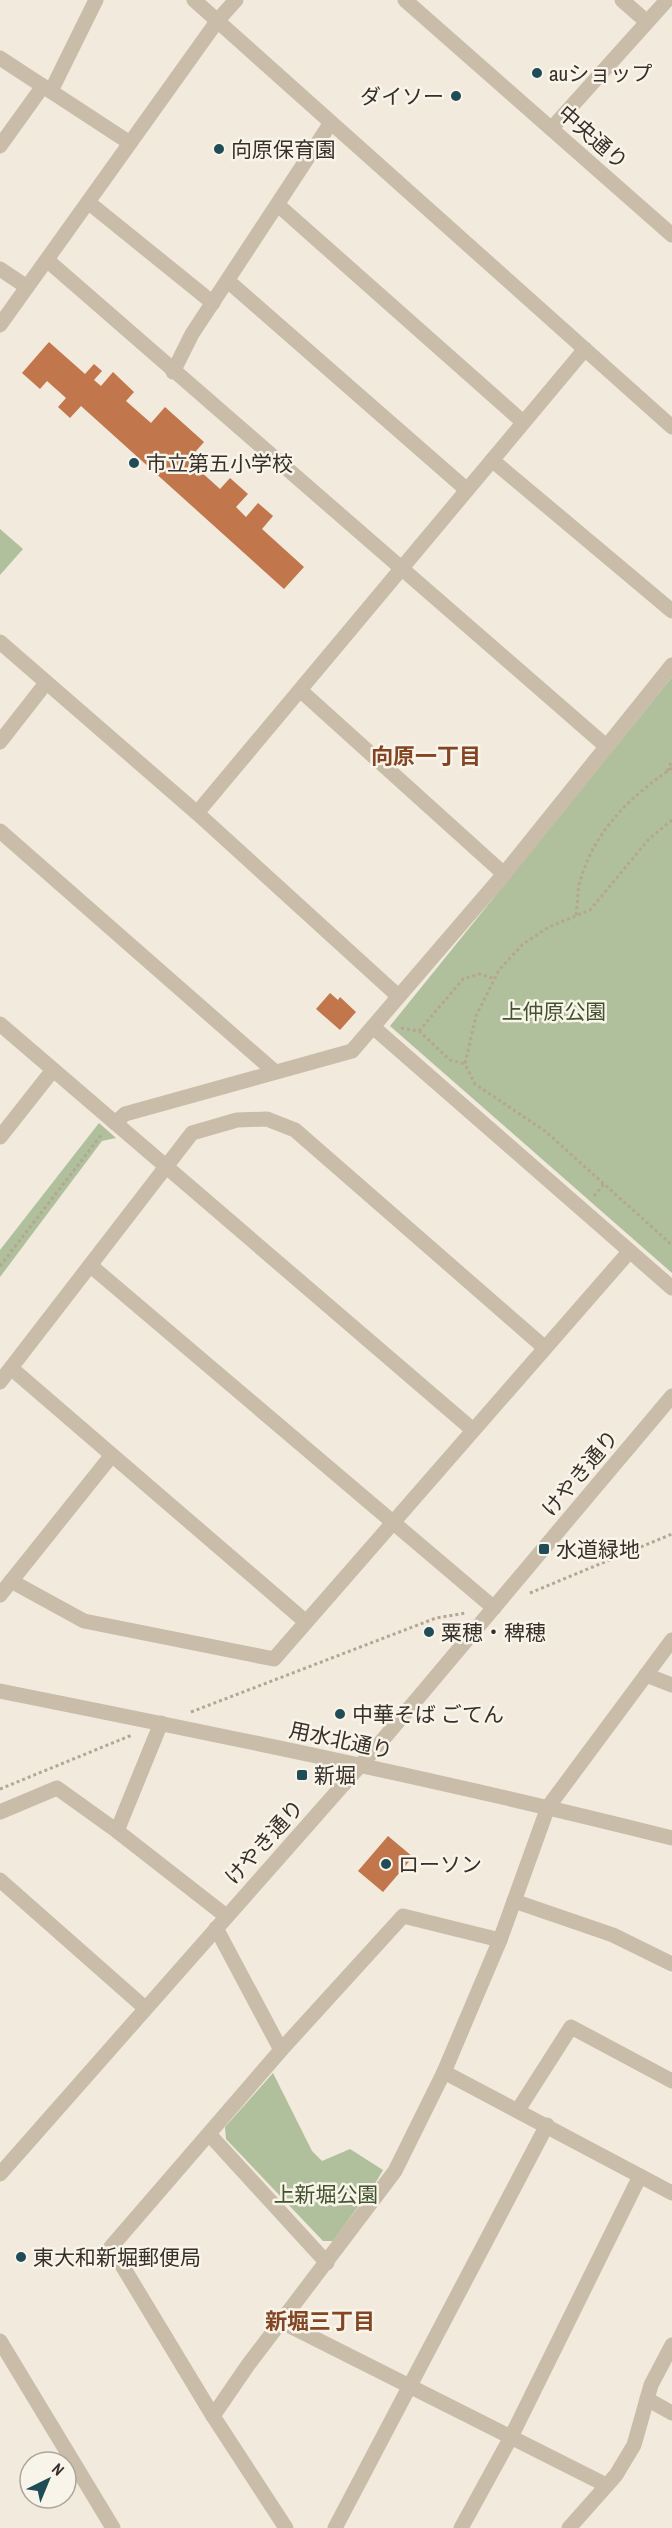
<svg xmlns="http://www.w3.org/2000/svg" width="672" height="2528" font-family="'Archivo Narrow','Noto Sans JP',sans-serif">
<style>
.green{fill:#b0c09d}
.building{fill:#c1764b}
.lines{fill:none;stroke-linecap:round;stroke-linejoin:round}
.path{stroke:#b5a694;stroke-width:3;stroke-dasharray:3 3;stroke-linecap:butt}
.minor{stroke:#c9bca9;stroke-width:15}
.poi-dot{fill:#204c57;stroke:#f9f4e9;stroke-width:2}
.labels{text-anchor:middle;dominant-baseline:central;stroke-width:5;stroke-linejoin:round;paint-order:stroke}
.poi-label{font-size:21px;fill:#372f29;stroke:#f9f4e9;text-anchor:start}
.street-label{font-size:21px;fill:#372f29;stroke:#f9f4e9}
.park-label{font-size:21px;fill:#41542d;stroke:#f9f4e9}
.neighbourhood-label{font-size:22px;font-weight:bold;fill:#834625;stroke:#f9f4e9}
</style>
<rect width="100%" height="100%" fill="#f1eadd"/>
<g class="green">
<path d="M 0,529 L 23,549 L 0,575 Z"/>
<path d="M 672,677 L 672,1273 L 390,1026 Z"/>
<path d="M 99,1123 L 116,1138 L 102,1141 L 0,1277 L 0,1250 Z"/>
<path d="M 273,2073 L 312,2151 L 322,2161 L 350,2149 L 383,2170 L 376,2182 L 333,2241 L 323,2241 L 226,2139 L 225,2127 Z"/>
</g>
<g class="building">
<path d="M 49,342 L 85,374 L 94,364 L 102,371 L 94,380 L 101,386 L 113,372 L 134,392 L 126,401 L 151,423 L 165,407 L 204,442 L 188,460 L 220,489 L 230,478 L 248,494 L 236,507 L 246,517 L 258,503 L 273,516 L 262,529 L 304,567 L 284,589 L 81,406 L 70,418 L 58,407 L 66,398 L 47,381 L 40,389 L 22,373 Z"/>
<path d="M 330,993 L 338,1000 L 340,997 L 356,1012 L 340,1030 L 316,1009 Z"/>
<path d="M 388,1836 L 413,1857 L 383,1892 L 358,1871 Z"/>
</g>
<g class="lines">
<g class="path">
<path d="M 667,771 L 672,761"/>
<path d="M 672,820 L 649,839 L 590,910 L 549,927 L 523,944 L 499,970 L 476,1016 L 465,1064 L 475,1084 L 545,1131 L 672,1245"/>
<path d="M 576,915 C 578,903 577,889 581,878 C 596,829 631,796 672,768"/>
<path d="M 401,1028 L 419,1031 L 450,1060 L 465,1064"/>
<path d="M 419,1031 L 463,979 L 480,974 L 495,979"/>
<path d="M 594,1196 L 604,1184"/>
<path d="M 0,1266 L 102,1134"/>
<path d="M 530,1593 L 672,1534"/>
<path d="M 191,1712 L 436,1618 L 466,1613"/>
<path d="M 0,1789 L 132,1735"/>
</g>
<g class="minor">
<path d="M 194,0 L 672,427"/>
<path d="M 405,0 L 672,235"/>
<path d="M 622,0 L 647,22"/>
<path d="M 0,58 L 130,143"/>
<path d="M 51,91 L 96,0"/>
<path d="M 552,128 L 667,0"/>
<path d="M 0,146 L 43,86"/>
<path d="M 88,202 L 213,303"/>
<path d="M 278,205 L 523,422"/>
<path d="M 47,260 L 607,747"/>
<path d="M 0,269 L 27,287"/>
<path d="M 228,281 L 467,490"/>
<path d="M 0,325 L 218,20 L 236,0"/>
<path d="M 173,372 L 192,334 L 330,124"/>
<path d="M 492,460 L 672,611"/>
<path d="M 0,642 L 197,813 L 397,995"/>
<path d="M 300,690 L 504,874"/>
<path d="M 0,742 L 46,683"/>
<path d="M 197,813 L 585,349"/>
<path d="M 0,831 L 275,1072"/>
<path d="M 0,1024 L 473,1430"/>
<path d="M 373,1027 L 672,1288"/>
<path d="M 115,1123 L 125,1114 L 352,1051 L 504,874 L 672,665"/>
<path d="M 0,1137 L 53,1070"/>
<path d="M 91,1266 L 494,1608"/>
<path d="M 11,1368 L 306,1622"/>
<path d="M 0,1382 L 192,1133 L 237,1120 L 267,1119 L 295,1130 L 545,1348"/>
<path d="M 11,1581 L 84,1621 L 274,1659 L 629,1252"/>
<path d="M 0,1595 L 112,1455"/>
<path d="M 646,1675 L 672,1685"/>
<path d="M 0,1691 C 225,1736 450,1782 672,1838"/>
<path d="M 161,1723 L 117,1831 L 226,1916"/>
<path d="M 0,1812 L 57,1788 L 117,1831"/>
<path d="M 0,1880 L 145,2008"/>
<path d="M 514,1901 L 613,1935 L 672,1964"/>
<path d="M 216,1928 L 281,2050"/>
<path d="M 444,2072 L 672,2193"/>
<path d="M 518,2110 L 571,2027 L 672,2081"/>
<path d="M 209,2134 L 327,2263"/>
<path d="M 0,2174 L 380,1743 L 672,1396"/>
<path d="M 282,2322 L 606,2485"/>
<path d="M 0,2341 L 113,2528"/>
<path d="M 647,2399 L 672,2413"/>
<path d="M 213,2416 L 248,2365 L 395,2171 L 444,2072 L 500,1940 L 548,1807 L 672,1640"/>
<path d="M 286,2528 L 213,2416 L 111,2247 L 281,2050 L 403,1916 L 500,1940"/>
<path d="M 335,2528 L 547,2125"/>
<path d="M 461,2528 L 511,2437 L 640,2176"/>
<path d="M 569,2528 L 616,2475 L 634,2445 L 651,2385 L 672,2345"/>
</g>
</g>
<g class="poi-dot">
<circle cx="537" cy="73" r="6"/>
<circle cx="456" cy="96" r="6"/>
<circle cx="219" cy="149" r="6"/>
<circle cx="134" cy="463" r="6"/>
<rect x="538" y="1543" width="12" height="12" rx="3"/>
<circle cx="429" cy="1632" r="6"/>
<circle cx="340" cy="1714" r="6"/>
<rect x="296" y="1769" width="12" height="12" rx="3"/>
<circle cx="386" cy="1864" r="6"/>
<circle cx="21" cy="2257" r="6"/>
</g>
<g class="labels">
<g class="poi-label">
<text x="549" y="73">auショップ</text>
<text x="444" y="96" text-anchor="end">ダイソー</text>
<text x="231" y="149">向原保育園</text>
<text x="146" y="463">市立第五小学校</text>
<text x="556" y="1549">水道緑地</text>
<text x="441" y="1632">粟穂・稗穂</text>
<text x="352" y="1714">中華そば ごてん</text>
<text x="314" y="1775">新堀</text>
<text x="398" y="1864">ローソン</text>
<text x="33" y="2257">東大和新堀郵便局</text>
</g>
<g class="street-label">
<text transform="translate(593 137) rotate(41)">中央通り</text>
<text transform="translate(580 1473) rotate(-50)">けやき通り</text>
<text transform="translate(341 1740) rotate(12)">用水北通り</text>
<text transform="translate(264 1842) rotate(-48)">けやき通り</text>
</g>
<g class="park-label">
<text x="554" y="1011">上仲原公園</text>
<text x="326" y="2194">上新堀公園</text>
</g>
<g class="neighbourhood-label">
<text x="426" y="756">向原一丁目</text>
<text x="320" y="2321">新堀三丁目</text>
</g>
</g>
<g transform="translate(48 2480) rotate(43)"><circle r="28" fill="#f9f4e9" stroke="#aba59c" stroke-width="1.5"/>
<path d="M0-4.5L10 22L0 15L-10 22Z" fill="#204c57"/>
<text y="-9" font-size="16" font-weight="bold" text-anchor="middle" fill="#372f29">N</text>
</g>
</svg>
